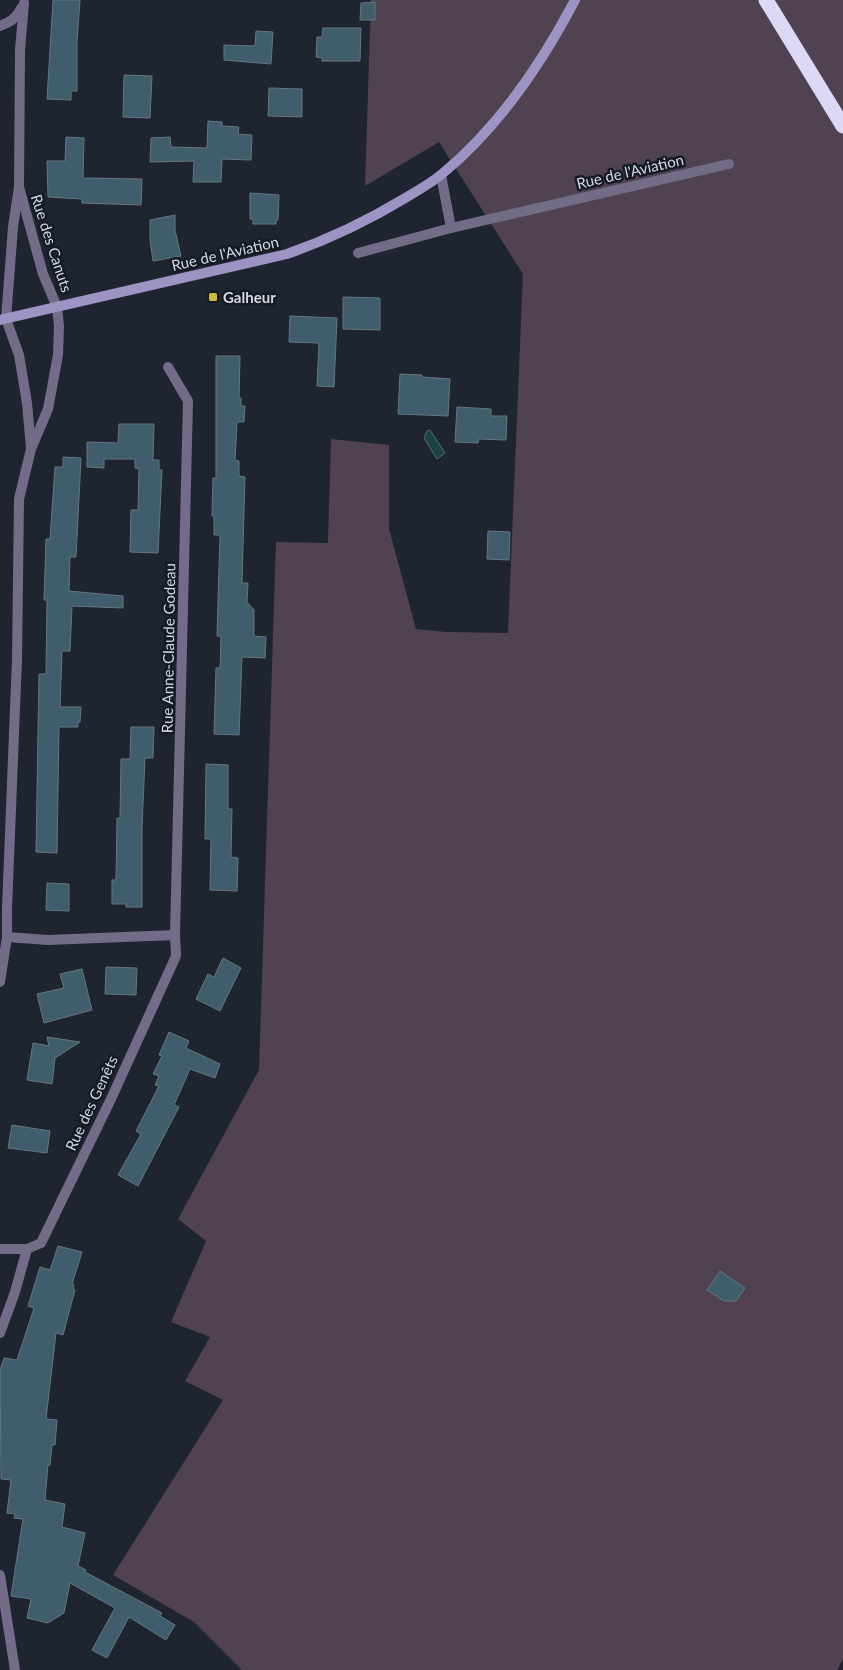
<svg xmlns="http://www.w3.org/2000/svg" width="843" height="1670" font-family="Lato,sans-serif">
<style>
.green{fill:#504250}
.water{fill:#1d4243;stroke:#546f72}
.building{fill:#3f5d6c;stroke:#66777f}
.lines{fill:none;stroke-linecap:round;stroke-linejoin:round}
.street{stroke:#726c89;stroke-width:10}
.secondary{stroke:#9e94c4;stroke-width:10}
.highway{stroke:#ddd8f6;stroke-width:15}
.poi-dot{fill:#ccb939;stroke:#151b26;stroke-width:2}
.labels{text-anchor:middle;dominant-baseline:central;stroke-width:5;stroke-linejoin:round;paint-order:stroke}
.street-label{font-size:15px;fill:#d4d8e0;stroke:#151b26}
.poi-label{font-size:15px;font-weight:bold;fill:#d4d8e0;stroke:#151b26;text-anchor:start}
</style>
<rect width="100%" height="100%" fill="#1e2530"/>
<path class="green" d="M 371,0 L 843,0 L 843,1659 L 837,1670 L 242,1670 L 194,1622 L 113,1575 L 223,1400 L 185,1381 L 210,1337 L 171,1322 L 206,1241 L 178,1219 L 259,1070 L 276,542 L 328,543 L 331,439 L 389,445 L 389,529 L 416,629 L 446,632 L 508,633 L 523,274 L 439,142 L 365,186 Z"/>
<path class="water" d="M 430,430 L 445,453 L 437,459 L 424,438 L 427,431 Z"/>
<g class="building">
<path d="M 53,0 L 80,0 L 77,41 L 77,91 L 71,91 L 71,100 L 47,99 Z"/>
<path d="M 375,2 L 375,20 L 360,20 L 361,3 Z"/>
<path d="M 323,28 L 361,28 L 360,61 L 322,61 L 322,58 L 316,57 L 317,37 L 322,37 Z"/>
<path d="M 256,31 L 273,32 L 271,64 L 224,60 L 224,45 L 255,46 Z"/>
<path d="M 124,75 L 152,76 L 150,118 L 123,117 Z"/>
<path d="M 269,88 L 302,89 L 302,117 L 268,116 Z"/>
<path d="M 208,121 L 222,122 L 222,126 L 239,127 L 238,134 L 252,135 L 251,160 L 222,159 L 221,182 L 193,182 L 194,161 L 150,162 L 151,138 L 170,137 L 171,147 L 207,148 Z"/>
<path d="M 66,137 L 84,138 L 83,178 L 142,179 L 141,205 L 82,203 L 82,199 L 48,197 L 47,161 L 65,161 Z"/>
<path d="M 250,193 L 279,195 L 278,220 L 276,220 L 276,224 L 253,224 L 253,219 L 250,219 Z"/>
<path d="M 175,215 L 175,230 L 181,256 L 153,261 L 150,240 L 150,220 Z"/>
<path d="M 343,297 L 380,298 L 380,330 L 343,329 Z"/>
<path d="M 290,316 L 337,318 L 334,387 L 317,386 L 319,343 L 289,342 Z"/>
<path d="M 216,356 L 240,356 L 239,398 L 241,398 L 241,406 L 245,406 L 244,422 L 237,422 L 235,460 L 239,461 L 239,476 L 245,477 L 242,583 L 248,583 L 247,602 L 254,610 L 254,636 L 266,637 L 265,658 L 242,657 L 239,735 L 214,734 L 216,668 L 220,668 L 221,636 L 217,636 L 220,535 L 214,535 L 214,516 L 212,516 L 213,478 L 216,478 Z"/>
<path d="M 400,374 L 422,375 L 422,377 L 450,379 L 448,416 L 398,414 Z"/>
<path d="M 457,407 L 491,409 L 491,416 L 507,416 L 506,440 L 479,439 L 478,443 L 455,442 Z"/>
<path d="M 119,424 L 154,424 L 153,460 L 159,460 L 159,470 L 162,470 L 158,553 L 130,552 L 131,510 L 138,510 L 139,469 L 135,468 L 135,459 L 104,459 L 104,468 L 87,467 L 87,442 L 118,443 Z"/>
<path d="M 63,457 L 81,458 L 76,557 L 70,557 L 69,591 L 123,596 L 123,608 L 72,606 L 70,651 L 62,651 L 60,707 L 81,707 L 80,722 L 78,722 L 78,727 L 59,727 L 57,853 L 36,852 L 39,674 L 46,674 L 47,600 L 44,600 L 46,539 L 50,539 L 55,467 L 63,467 Z"/>
<path d="M 488,531 L 510,532 L 509,560 L 487,559 Z"/>
<path d="M 131,727 L 154,727 L 153,758 L 145,758 L 142,827 L 142,907 L 126,907 L 126,904 L 112,904 L 112,880 L 116,880 L 117,818 L 120,818 L 121,759 L 130,759 Z"/>
<path d="M 206,764 L 228,765 L 228,809 L 232,809 L 231,857 L 238,858 L 237,891 L 210,890 L 211,839 L 205,839 Z"/>
<path d="M 47,883 L 69,884 L 69,911 L 46,910 Z"/>
<path d="M 223,958 L 241,968 L 220,1011 L 196,999 L 208,974 L 214,977 Z"/>
<path d="M 106,967 L 137,968 L 136,995 L 105,994 Z"/>
<path d="M 82,969 L 92,1010 L 44,1023 L 37,994 L 64,988 L 60,974 Z"/>
<path d="M 169,1032 L 189,1041 L 186,1048 L 220,1064 L 215,1078 L 190,1069 L 174,1105 L 179,1107 L 138,1186 L 118,1175 L 141,1134 L 136,1131 L 159,1086 L 155,1085 L 159,1076 L 153,1074 L 162,1056 L 159,1055 Z"/>
<path d="M 47,1037 L 80,1042 L 55,1058 L 52,1084 L 27,1080 L 33,1043 L 49,1046 Z"/>
<path d="M 12,1125 L 50,1131 L 47,1153 L 8,1148 Z"/>
<path d="M 58,1246 L 82,1252 L 72,1284 L 74,1285 L 73,1289 L 75,1290 L 63,1335 L 56,1333 L 46,1419 L 57,1420 L 55,1445 L 52,1445 L 50,1465 L 48,1465 L 45,1500 L 65,1504 L 62,1527 L 85,1533 L 78,1566 L 86,1570 L 85,1572 L 162,1613 L 160,1616 L 175,1625 L 166,1640 L 129,1617 L 107,1658 L 92,1650 L 115,1608 L 70,1583 L 64,1613 L 48,1623 L 27,1618 L 31,1599 L 11,1596 L 23,1519 L 14,1518 L 15,1514 L 7,1513 L 11,1480 L 1,1479 L 0,1370 L 4,1358 L 17,1360 L 34,1308 L 28,1306 L 40,1267 L 50,1270 Z"/>
<path d="M 720,1271 L 745,1288 L 736,1301 L 724,1301 L 707,1290 Z"/>
</g>
<g class="lines">
<g class="street">
<path d="M 24,3 L 20,50 L 19,187 L 13,227 L 6,319 L 19,355 L 27,403 L 31,448"/>
<path d="M 0,26 C 10,22 17,18 21,8"/>
<path d="M 441,175 L 451,228"/>
<path d="M 358,253 L 451,228 L 729,164"/>
<path d="M 7,937 L 48,940 L 175,935"/>
<path d="M 0,982 L 7,937 L 7,908 L 17,659 L 19,499 L 31,449 L 48,409 L 58,355 L 59,326 L 57,307 L 43,274 L 19,187"/>
<path d="M 0,1249 L 27,1249 L 41,1243 L 111,1099 L 176,956 L 175,935 L 188,401 L 168,367"/>
<path d="M 0,1333 L 15,1292 L 27,1249"/>
<path d="M 0,1575 L 15,1670"/>
</g>
<path class="secondary" d="M 0,320 L 287,254 C 330,239 369,220 407,197 C 419,190 431,183 442,174 C 499,127 541,65 575,0"/>
<path class="highway" d="M 766,0 L 843,126"/>
</g>
<rect class="poi-dot" x="208" y="292" width="10" height="10" rx="2.5"/>
<g class="labels">
<g class="street-label">
<text transform="translate(630 171) rotate(-13)">Rue de l'Aviation</text>
<text transform="translate(52 243) rotate(72)">Rue des Canuts</text>
<text transform="translate(225 253) rotate(-13)">Rue de l'Aviation</text>
<text transform="translate(168 648) rotate(-89)">Rue Anne-Claude Godeau</text>
<text transform="translate(91 1103) rotate(-65)">Rue des Genêts</text>
</g>
<g class="poi-label">
<text x="223" y="297">Galheur</text>
</g>
</g>
</svg>
